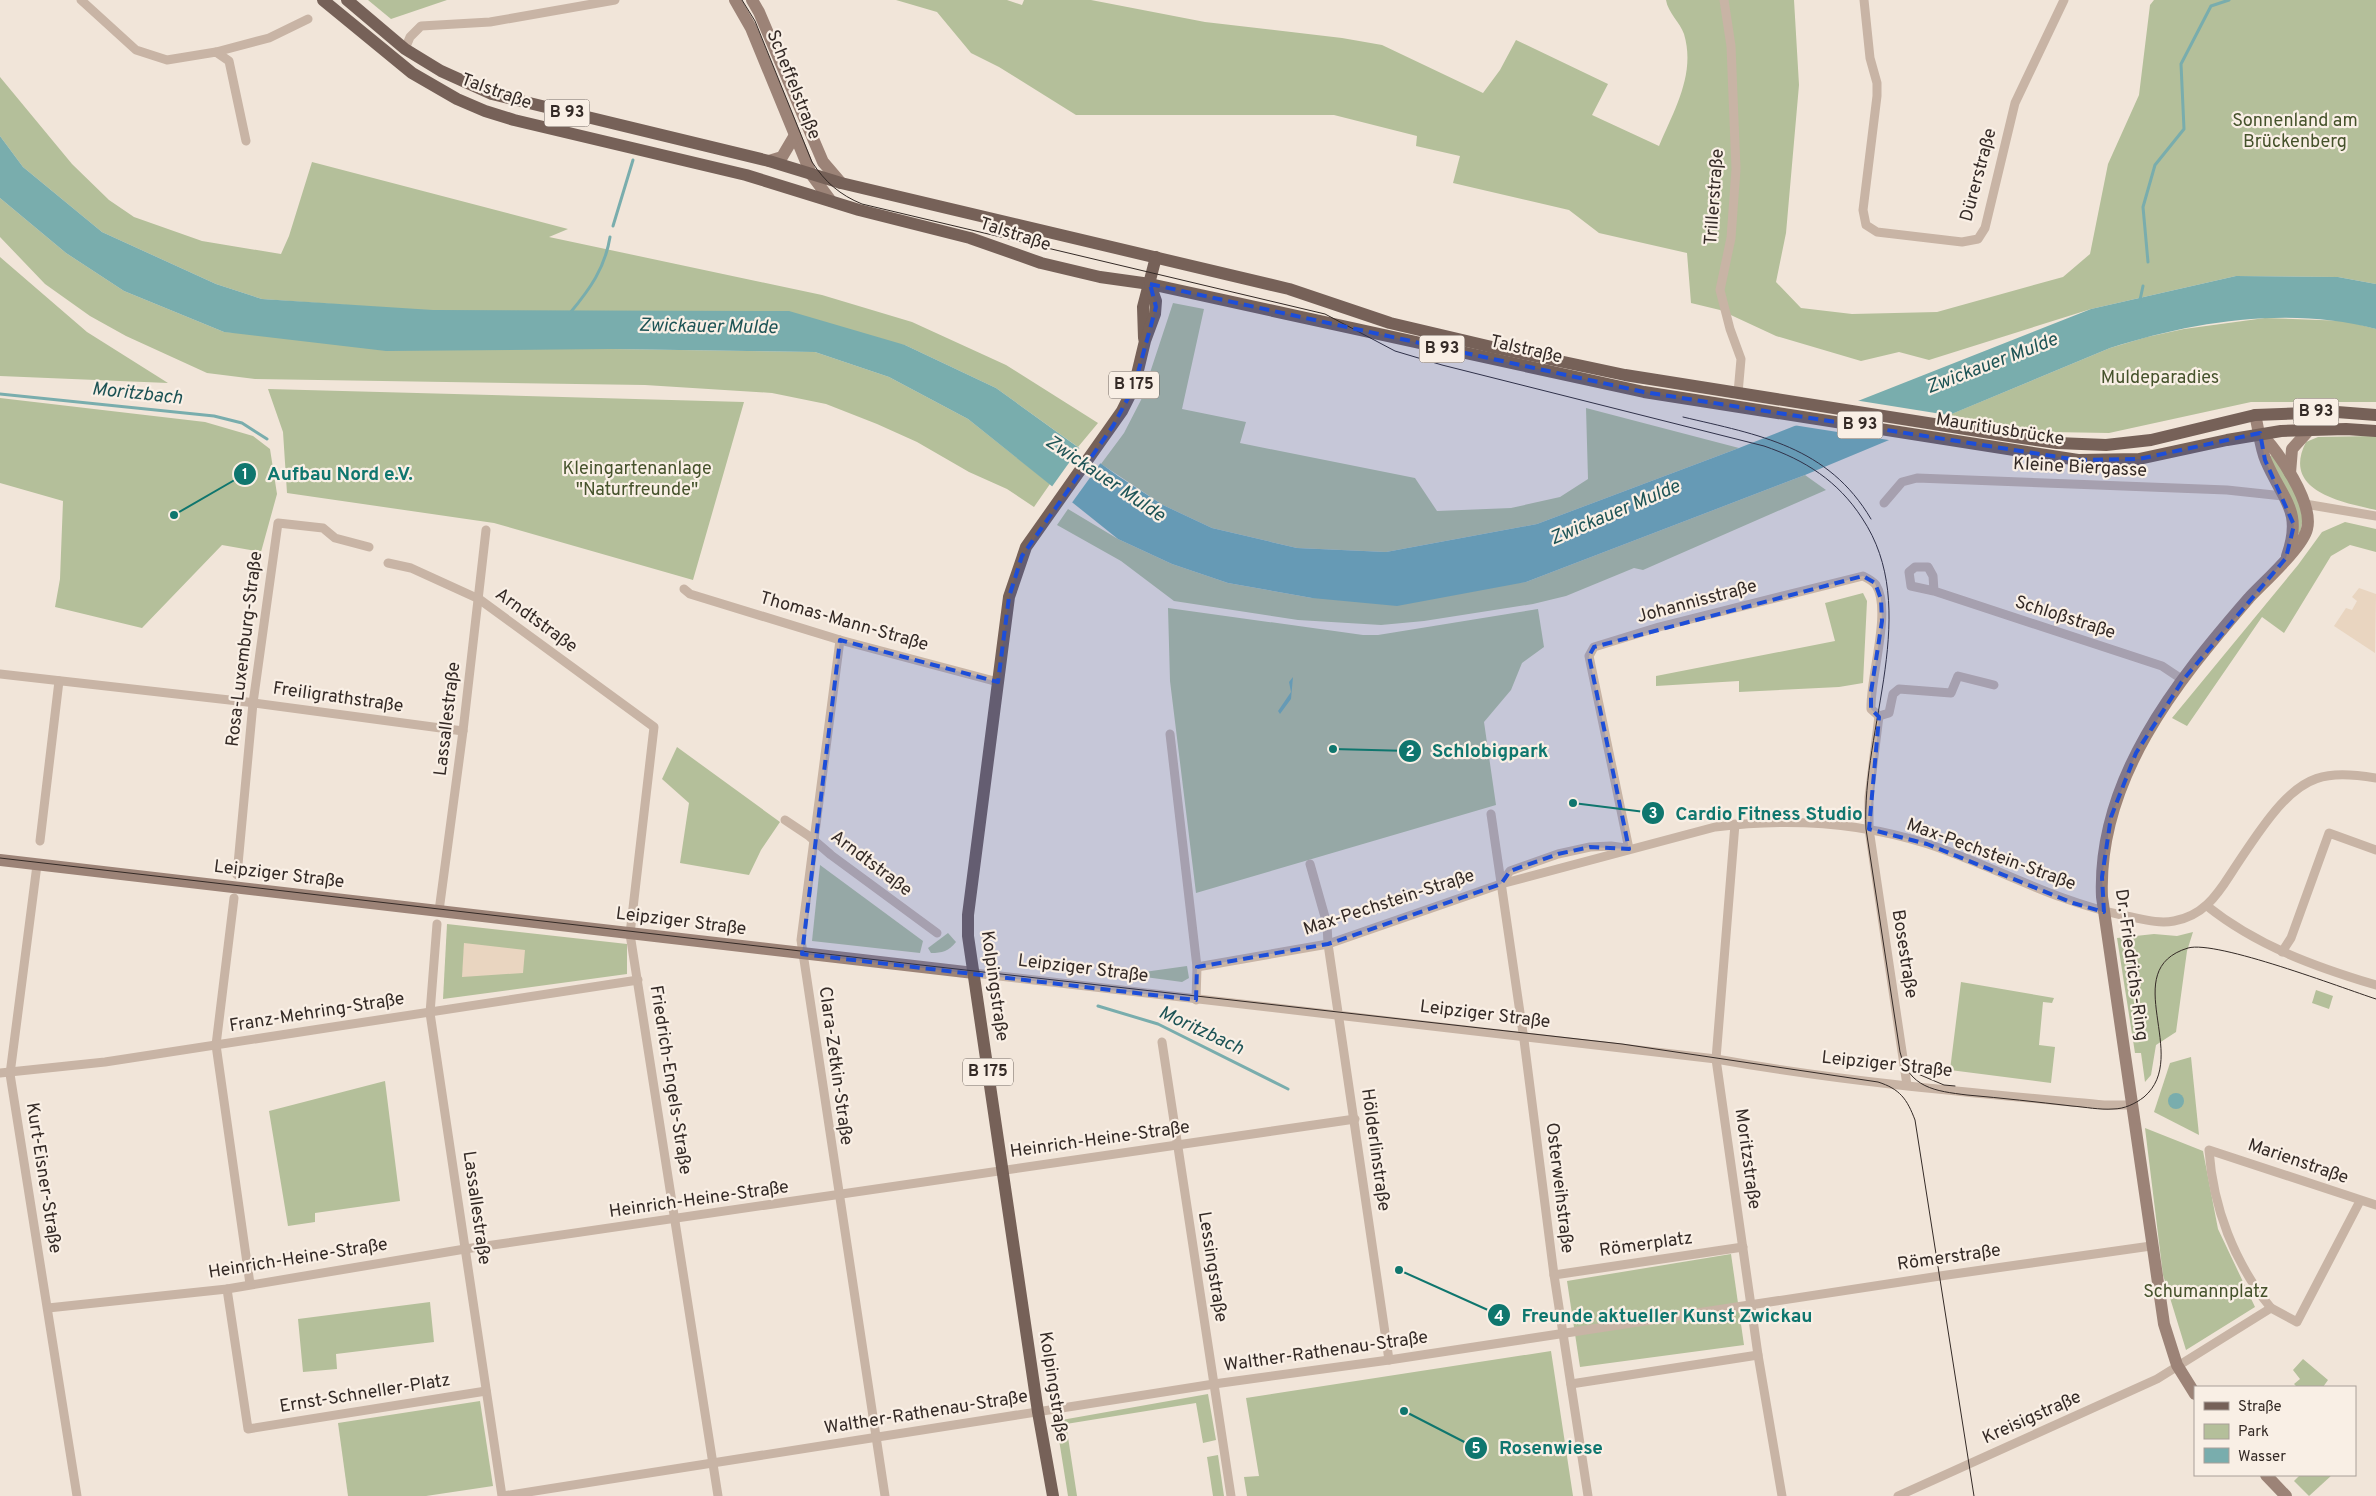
<svg xmlns="http://www.w3.org/2000/svg" width="2376" height="1496" font-family="Overpass,sans-serif">
<style>
.green{fill:#b4bf9a}
.plaza{fill:#e9d5c0}
.water{fill:#79adad}
.pier{fill:#f1e5d9}
.lines{fill:none;stroke-linecap:round;stroke-linejoin:round}
.stream{stroke:#79adad;stroke-width:3}
.street{stroke:#c8b4a5;stroke-width:9}
.secondary{stroke:#9c8377;stroke-width:12}
.primary{stroke:#766158;stroke-width:12}
.tram{stroke:#342a26;stroke-width:1}
.marked{fill:#1d4ed8;fill-opacity:0.2;stroke:#1d4ed8;stroke-width:4;stroke-dasharray:10 6;stroke-linejoin:round}
.labels{text-anchor:middle;dominant-baseline:central;stroke-width:4.5;stroke-linejoin:round;paint-order:stroke}
.shield{fill:#f9efe5;stroke:#6f655f;stroke-width:1}
.shield-label{font-size:16px;font-weight:bold;fill:#342a26}
.street-label{font-size:18px;fill:#342a26;stroke:#f9efe5}
.park-label{font-size:18px;fill:#45522b;stroke:#f9efe5}
.water-label{font-size:19px;font-style:italic;fill:#1d5355;stroke:#f9efe5}
.leader{fill:none;stroke:#0f766e;stroke-width:2}
.callout-dot{fill:#0f766e;stroke:#f9efe5;stroke-width:2}
.mark-label{font-size:15px;text-anchor:middle;font-weight:bold;fill:#fff}
.callout-label{font-size:19px;text-anchor:middle;font-weight:bold;fill:#0f766e;stroke:#f9efe5;stroke-width:4.5;stroke-linejoin:round;paint-order:stroke}
</style>
<rect width="100%" height="100%" fill="#f1e5d9"/>
<g class="green">
<path d="M 368,0 L 447,0 L 391,19 Z"/>
<path d="M 896,0 L 1007,0 L 1022,5 L 1024,0 L 1091,0 L 1205,22 L 1342,38 L 1382,45 L 1483,93 L 1500,70 L 1516,40 L 1608,84 L 1592,115 L 1659,146 C 1674,110 1696,74 1684,34 C 1680,22 1668,13 1666,0 L 1794,0 L 1799,85 L 1786,233 L 1776,282 L 1801,308 L 1852,314 L 1937,312 L 2063,277 L 2090,254 L 2108,164 L 2139,95 L 2150,5 L 2154,0 L 2376,0 L 2376,284 L 2338,277 L 2236,276 L 2091,309 L 1929,360 L 1899,352 L 1861,361 L 1776,336 L 1720,310 L 1691,303 L 1687,253 L 1599,233 L 1569,210 L 1453,183 L 1460,156 L 1416,146 L 1417,136 L 1334,115 L 1076,115 L 999,67 L 971,53 L 937,12 Z"/>
<path d="M 0,77 L 72,164 L 109,200 L 134,217 L 202,241 L 281,254 L 289,236 L 312,162 L 568,229 L 549,237 L 822,295 L 912,322 L 1006,365 L 1098,423 L 1078,447 L 996,388 L 905,345 L 262,299 L 216,284 L 102,232 L 23,167 L 0,136 Z"/>
<path d="M 0,198 L 66,253 L 124,291 L 224,332 L 612,349 L 815,352 L 889,377 L 968,419 L 1050,484 L 1034,507 L 1007,489 L 969,472 L 917,442 L 877,424 L 826,404 L 772,393 L 645,385 L 255,379 L 207,373 L 126,336 L 90,316 L 45,284 L 0,237 Z"/>
<path d="M 0,257 L 87,332 L 168,383 L 0,376 Z"/>
<path d="M 1173,303 L 1204,309 L 1182,409 L 1246,422 L 1240,443 L 1415,478 L 1437,511 L 1511,508 L 1560,497 L 1588,479 L 1586,408 L 1739,448 L 1537,524 L 1386,552 L 1297,548 L 1212,528 L 1163,505 L 1101,464 L 1124,433 L 1141,400 Z"/>
<path d="M 2265,318 L 2346,321 L 2376,329 L 2376,402 L 2251,402 L 2109,433 L 2051,432 L 1949,415 L 2110,348 L 2147,337 L 2184,329 Z"/>
<path d="M 268,389 L 744,402 L 693,580 L 494,523 L 287,493 L 283,432 Z"/>
<path d="M 0,398 L 205,422 L 253,436 L 270,449 L 277,494 L 261,552 L 222,545 L 142,628 L 55,607 L 60,579 L 63,501 L 0,483 Z"/>
<path d="M 2376,436 L 2376,510 C 2341,502 2281,491 2306,442 L 2318,437 Z"/>
<path d="M 2274,454 L 2299,501 L 2303,518 L 2300,534 L 2297,533 L 2269,457 Z"/>
<path d="M 1805,475 L 1826,490 L 1643,570 L 1634,568 L 1566,596 L 1533,604 L 1424,621 L 1381,625 L 1298,620 L 1174,601 L 1121,561 L 1057,525 L 1068,509 L 1118,539 L 1172,564 L 1228,583 L 1312,598 L 1526,582 Z"/>
<path d="M 2345,522 L 2376,529 L 2376,552 L 2350,545 L 2331,556 L 2284,633 L 2262,617 L 2187,726 L 2172,718 L 2298,565 L 2322,532 Z"/>
<path d="M 1863,593 L 1867,601 L 1863,683 L 1839,687 L 1739,692 L 1739,681 L 1656,686 L 1656,676 L 1835,641 L 1825,603 Z"/>
<path d="M 1168,608 L 1363,635 L 1378,635 L 1538,609 L 1544,647 L 1522,663 L 1511,690 L 1484,722 L 1496,805 L 1196,893 L 1170,681 Z"/>
<path d="M 677,747 L 780,822 L 761,850 L 749,875 L 680,863 L 689,803 L 662,779 Z"/>
<path d="M 820,865 L 923,941 L 920,953 L 812,941 Z"/>
<path d="M 447,924 L 627,944 L 627,974 L 443,999 Z"/>
<path d="M 2193,932 L 2187,951 L 2176,1032 L 2156,1045 L 2151,1075 L 2145,1082 L 2141,1053 L 2135,1053 L 2117,938 L 2154,934 L 2177,936 Z"/>
<path d="M 948,933 L 956,942 C 949,951 942,953 931,953 L 928,948 Z"/>
<path d="M 1187,966 L 1189,978 L 1182,982 L 1145,977 L 1144,972 Z"/>
<path d="M 1961,982 L 2054,998 L 2052,1003 L 2043,1002 L 2039,1045 L 2055,1047 L 2051,1083 L 1950,1070 Z"/>
<path d="M 2316,990 L 2333,996 L 2329,1009 L 2312,1003 Z"/>
<path d="M 2191,1057 L 2199,1135 L 2154,1112 L 2170,1063 Z"/>
<path d="M 385,1081 L 400,1201 L 315,1213 L 315,1222 L 288,1226 L 269,1111 Z"/>
<path d="M 2145,1128 L 2203,1151 L 2218,1229 L 2255,1307 L 2186,1350 L 2163,1275 Z"/>
<path d="M 1731,1254 L 1744,1345 L 1580,1367 L 1567,1281 Z"/>
<path d="M 430,1302 L 434,1342 L 336,1354 L 337,1369 L 303,1372 L 298,1319 Z"/>
<path d="M 1551,1351 L 1573,1496 L 1247,1496 L 1244,1477 L 1259,1476 L 1246,1398 Z"/>
<path d="M 2303,1359 L 2328,1380 L 2323,1387 L 2297,1387 L 2294,1384 L 2300,1379 L 2293,1370 Z"/>
<path d="M 1208,1394 L 1216,1440 L 1203,1443 L 1196,1403 L 1066,1424 L 1077,1496 L 1068,1496 L 1056,1421 Z"/>
<path d="M 480,1401 L 493,1486 L 426,1496 L 348,1496 L 338,1423 Z"/>
<path d="M 1218,1455 L 1224,1496 L 1213,1496 L 1207,1457 Z"/>
<path d="M 2300,1475 L 2332,1475 L 2309,1496 L 2294,1481 Z"/>
</g>
<g class="plaza">
<path d="M 2359,588 L 2376,594 L 2375,653 L 2334,626 L 2346,608 L 2352,610 L 2357,601 L 2352,597 Z"/>
<path d="M 464,943 L 525,950 L 523,973 L 462,977 Z"/>
</g>
<g class="water">
<path d="M 0,136 L 23,167 L 102,232 L 216,284 L 262,299 L 433,310 L 789,311 L 905,345 L 996,388 L 1118,476 L 1163,505 L 1212,528 L 1297,548 L 1386,552 L 1537,524 L 1739,448 L 2091,309 L 2236,276 L 2338,277 L 2376,284 L 2376,329 C 2290,306 2194,321 2110,348 L 1805,475 L 1526,582 L 1397,606 L 1312,598 L 1228,583 L 1172,564 L 1118,539 L 968,419 L 889,377 L 815,352 L 611,349 L 386,351 L 224,332 L 124,291 L 66,253 L 0,198 Z"/>
<path d="M 1293,677 L 1291,699 L 1280,714 L 1278,711 L 1291,692 L 1289,682 Z"/>
<circle cx="2176" cy="1101" r="8"/>
</g>
<g class="pier">
<path d="M 1854,400 L 1954,416 L 1895,441 L 1793,425 Z"/>
<path d="M 1081,446 L 1102,461 L 1071,504 L 1051,488 Z"/>
</g>
<g class="lines">
<g class="stream">
<path d="M 613,226 L 633,160"/>
<path d="M 2148,262 L 2143,207 L 2155,165 L 2184,129 L 2181,64 L 2211,6 L 2229,0"/>
<path d="M 2140,300 L 2143,286"/>
<path d="M 570,313 C 590,289 605,268 610,237"/>
<path d="M 0,394 L 214,416 L 242,423 L 267,439"/>
<path d="M 1098,1006 L 1158,1024 L 1288,1089"/>
</g>
<g class="street">
<path d="M 81,0 L 136,50 L 167,60 L 216,52 L 229,61 L 246,141"/>
<path d="M 1724,0 L 1731,46 L 1736,169 L 1731,238 L 1720,290 L 1730,329 L 1741,359 L 1738,393"/>
<path d="M 1864,0 L 1870,58 L 1877,83 L 1877,96 L 1863,210 L 1866,225 L 1877,232 L 1962,242 L 1978,239 L 1985,228 L 2015,103 L 2064,0"/>
<path d="M 405,49 L 410,37 L 421,26 L 490,22 L 615,0"/>
<path d="M 216,52 L 269,38 L 308,19"/>
<path d="M 1884,503 L 1902,482 L 1917,478 L 2227,490 L 2283,496"/>
<path d="M 2305,504 L 2376,516"/>
<path d="M 388,563 L 411,568 L 479,599 L 654,727 L 630,934 L 718,1496"/>
<path d="M 684,589 L 690,594 L 840,640 L 998,682"/>
<path d="M 1934,591 L 1933,576 L 1928,567 L 1915,567 L 1909,572 L 1911,586 L 1934,591 L 2162,666 L 2183,680"/>
<path d="M 840,640 L 801,940 L 885,1496"/>
<path d="M 0,674 L 247,702 L 463,731"/>
<path d="M 1879,716 L 1869,797 L 1869,829 L 1907,1085"/>
<path d="M 1879,716 L 1889,713 L 1893,694 L 1899,689 L 1951,693 L 1958,676 L 1994,685"/>
<path d="M 1170,734 L 1197,967 L 1196,1000"/>
<path d="M 1491,814 L 1524,1040 L 1554,1275 L 1588,1496"/>
<path d="M 785,820 L 809,836 L 831,855 L 937,933"/>
<path d="M 1735,824 L 1716,1059 L 1758,1355 L 1782,1496"/>
<path d="M 40,841 L 59,681"/>
<path d="M 1629,849 L 1589,656 L 1594,647 L 1659,627 L 1863,576 C 1867,578 1873,581 1876,585 C 1892,611 1870,676 1871,709 L 1879,716"/>
<path d="M 1310,864 L 1327,924 L 1328,944 L 1389,1360"/>
<path d="M 37,865 L 10,1074 L 77,1496"/>
<path d="M 237,875 L 253,703 L 278,523 L 323,528 L 335,538 L 369,547"/>
<path d="M 1501,884 L 1510,871 L 1558,854 L 1590,847 L 1611,846 L 1626,848"/>
<path d="M 234,898 L 216,1045 L 250,1284"/>
<path d="M 2207,906 C 2257,946 2316,967 2376,985"/>
<path d="M 439,911 L 463,731 L 486,530"/>
<path d="M 437,924 L 430,1013 L 502,1496"/>
<path d="M 2282,952 L 2291,938 L 2329,833 L 2376,850"/>
<path d="M 1197,967 L 1328,944 L 1501,884 L 1715,827 C 1786,818 1860,822 1928,844 C 1996,867 2053,901 2126,916 C 2142,919 2158,924 2174,921 C 2202,916 2216,897 2230,875 C 2243,855 2256,835 2271,816 C 2303,775 2325,770 2376,778"/>
<path d="M 974,973 L 1716,1059 C 1844,1082 1974,1093 2104,1105 L 2132,1105"/>
<path d="M 1162,1042 L 1231,1496"/>
<path d="M 0,1073 L 105,1062 L 638,980"/>
<path d="M 1554,1275 L 1743,1247"/>
<path d="M 227,1289 L 248,1429 L 486,1391"/>
<path d="M 48,1308 L 227,1289 L 465,1249 L 1355,1119"/>
<path d="M 2271,1308 C 2234,1263 2213,1207 2209,1150 L 2376,1205"/>
<path d="M 1571,1384 L 1758,1355"/>
<path d="M 503,1496 L 1214,1384 L 1389,1360 L 1940,1276 L 2151,1246"/>
<path d="M 1898,1496 L 2157,1379 L 2271,1308 L 2297,1322 L 2360,1201"/>
</g>
<g class="secondary">
<path d="M 735,0 L 751,28 L 811,174 L 831,201"/>
<path d="M 752,0 L 759,12 L 823,162 L 841,183"/>
<path d="M 769,161 L 782,157 L 795,135"/>
<path d="M 2255,415 C 2259,430 2260,447 2266,461 C 2283,501 2303,510 2287,556"/>
<path d="M 2290,473 L 2292,449 L 2310,429"/>
<path d="M 0,860 L 974,973"/>
<path d="M 2195,1394 L 2177,1365 L 2164,1324 L 2102,897 C 2097,780 2176,682 2249,598 C 2264,582 2303,547 2307,529 C 2314,503 2278,451 2260,433"/>
<path d="M 2266,1475 L 2286,1496"/>
</g>
<g class="primary">
<path d="M 323,0 L 412,73 L 457,99 L 485,111 L 514,120 L 746,175 L 859,210 L 970,238 L 1041,263 L 1100,277 L 1150,284 L 1644,392 L 2078,460 L 2139,459 L 2227,440 L 2281,431 L 2346,429 L 2376,431"/>
<path d="M 347,0 L 405,49 L 441,71 L 492,94 L 769,161 L 841,183 L 1289,289 L 1390,323 L 1492,347 L 1625,375 L 2016,437 L 2057,443 L 2106,445 L 2151,440 L 2255,415 L 2337,412 L 2376,415"/>
<path d="M 1144,338 L 1143,307 L 1156,257"/>
<path d="M 1053,1496 L 1038,1412 L 968,936 L 968,915 L 1009,597 L 1026,547 L 1122,411 L 1134,387 L 1145,341 L 1155,314 L 1156,301 L 1150,284"/>
</g>
<g class="tram">
<path d="M 742,0 L 755,21 L 812,162 C 825,182 840,195 862,204 L 1325,314 L 1395,351 L 1442,365 L 1764,446 C 1805,460 1838,481 1862,518 C 1923,609 1861,728 1866,829 L 1900,1052 C 1909,1088 1935,1091 1967,1095 C 2002,1098 2037,1102 2072,1106 C 2085,1107 2100,1110 2113,1109 C 2124,1109 2135,1104 2144,1097 C 2192,1056 2116,970 2188,948 C 2217,940 2342,988 2376,999"/>
<path d="M 1683,417 C 1759,435 1828,446 1871,519"/>
<path d="M 0,858 L 921,965 L 1622,1044 L 1878,1082 C 1900,1089 1907,1099 1915,1120 L 1974,1496"/>
<path d="M 1918,1074 L 1944,1085 L 1955,1086"/>
</g>
</g>
<path class="marked" d="M 1150,284 L 1644,392 L 2078,460 L 2139,459 L 2260,433 L 2265,460 L 2294,525 L 2286,558 L 2183,680 L 2136,753 L 2111,817 L 2102,877 L 2104,912 L 2073,903 L 1927,844 L 1869,829 L 1879,717 L 1871,709 L 1871,692 L 1882,621 L 1881,599 L 1875,583 L 1863,576 L 1594,647 L 1589,656 L 1629,849 L 1590,847 L 1558,854 L 1510,871 L 1501,884 L 1328,944 L 1197,967 L 1196,1000 L 802,954 L 840,640 L 998,682 L 1009,597 L 1022,556 L 1113,426 L 1134,387 L 1156,307 Z"/>
<g class="labels">
<g class="shield">
<rect x="544.5" y="99.5" width="45" height="27" rx="4"/>
<rect x="1419.5" y="335.5" width="45" height="27" rx="4"/>
<rect x="1109" y="371.5" width="50" height="27" rx="4"/>
<rect x="2293.5" y="398.5" width="45" height="27" rx="4"/>
<rect x="1837.5" y="411.5" width="45" height="27" rx="4"/>
<rect x="963" y="1058.5" width="50" height="27" rx="4"/>
</g>
<g class="shield-label">
<text x="567" y="113">B 93</text>
<text x="1442" y="349">B 93</text>
<text x="1134" y="385">B 175</text>
<text x="2316" y="412">B 93</text>
<text x="1860" y="425">B 93</text>
<text x="988" y="1072">B 175</text>
</g>
<g class="street-label">
<text transform="translate(793 85) rotate(68)">Scheffelstraße</text>
<text transform="translate(496 92) rotate(20)">Talstraße</text>
<text transform="translate(1979 175) rotate(-75)">Dürerstraße</text>
<text transform="translate(1715 197) rotate(-86)">Trillerstraße</text>
<text transform="translate(1015 235) rotate(18)">Talstraße</text>
<text transform="translate(1526 350) rotate(13)">Talstraße</text>
<text transform="translate(2000 430) rotate(9)">Mauritiusbrücke</text>
<text transform="translate(2080 468) rotate(3)">Kleine Biergasse</text>
<text transform="translate(1697 602) rotate(-15)">Johannisstraße</text>
<text transform="translate(2065 618) rotate(18)">Schloßstraße</text>
<text transform="translate(536 621) rotate(36)">Arndtstraße</text>
<text transform="translate(844 622) rotate(16)">Thomas-Mann-Straße</text>
<text transform="translate(245 649) rotate(-83)">Rosa-Luxemburg-Straße</text>
<text transform="translate(338 698) rotate(8)">Freiligrathstraße</text>
<text transform="translate(448 719) rotate(-83)">Lassallestraße</text>
<text transform="translate(1991 855) rotate(20)">Max-Pechstein-Straße</text>
<text transform="translate(871 864) rotate(37)">Arndtstraße</text>
<text transform="translate(279 875) rotate(7)">Leipziger Straße</text>
<text transform="translate(1389 903) rotate(-18)">Max-Pechstein-Straße</text>
<text transform="translate(681 922) rotate(7)">Leipziger Straße</text>
<text transform="translate(1904 954) rotate(81)">Bosestraße</text>
<text transform="translate(2131 965) rotate(82)">Dr.-Friedrichs-Ring</text>
<text transform="translate(1083 969) rotate(7)">Leipziger Straße</text>
<text transform="translate(994 986) rotate(82)">Kolpingstraße</text>
<text transform="translate(317 1013) rotate(-9)">Franz-Mehring-Straße</text>
<text transform="translate(1485 1015) rotate(7)">Leipziger Straße</text>
<text transform="translate(1887 1065) rotate(6)">Leipziger Straße</text>
<text transform="translate(835 1066) rotate(82)">Clara-Zetkin-Straße</text>
<text transform="translate(670 1080) rotate(81)">Friedrich-Engels-Straße</text>
<text transform="translate(1100 1140) rotate(-8)">Heinrich-Heine-Straße</text>
<text transform="translate(1375 1150) rotate(82)">Hölderlinstraße</text>
<text transform="translate(1747 1159) rotate(82)">Moritzstraße</text>
<text transform="translate(2298 1162) rotate(19)">Marienstraße</text>
<text transform="translate(43 1178) rotate(81)">Kurt-Eisner-Straße</text>
<text transform="translate(1559 1188) rotate(83)">Osterweihstraße</text>
<text transform="translate(699 1200) rotate(-8)">Heinrich-Heine-Straße</text>
<text transform="translate(476 1208) rotate(82)">Lassallestraße</text>
<text transform="translate(1646 1245) rotate(-8)">Römerplatz</text>
<text transform="translate(1949 1258) rotate(-8)">Römerstraße</text>
<text transform="translate(298 1259) rotate(-9)">Heinrich-Heine-Straße</text>
<text transform="translate(1212 1267) rotate(81)">Lessingstraße</text>
<text transform="translate(1326 1352) rotate(-8)">Walther-Rathenau-Straße</text>
<text transform="translate(1053 1387) rotate(81)">Kolpingstraße</text>
<text transform="translate(365 1394) rotate(-9)">Ernst-Schneller-Platz</text>
<text transform="translate(926 1413) rotate(-9)">Walther-Rathenau-Straße</text>
<text transform="translate(2032 1418) rotate(-24)">Kreisigstraße</text>
</g>
<g class="park-label">
<text x="2295" y="121">Sonnenland am<tspan x="2295" dy="21">Brückenberg</tspan></text>
<text x="2160" y="378">Muldeparadies</text>
<text x="637" y="469">Kleingartenanlage<tspan x="637" dy="21">"Naturfreunde"</tspan></text>
<text x="2206" y="1292">Schumannplatz</text>
</g>
<g class="water-label">
<text transform="translate(708 327) rotate(1)">Zwickauer Mulde</text>
<text transform="translate(1992 364) rotate(-21)">Zwickauer Mulde</text>
<text transform="translate(137 394) rotate(6)">Moritzbach</text>
<text transform="translate(1105 479) rotate(34)">Zwickauer Mulde</text>
<text transform="translate(1615 513) rotate(-23)">Zwickauer Mulde</text>
<text transform="translate(1201 1031) rotate(25)">Moritzbach</text>
</g>
</g>
<path class="leader" d="M174 515L245 474M1333 749L1410 751M1573 803L1653 813M1399 1270L1499 1315M1404 1411L1476 1448"/>
<g class="callout-dot">
<circle cx="174" cy="515" r="5"/>
<circle cx="1333" cy="749" r="5"/>
<circle cx="1573" cy="803" r="5"/>
<circle cx="1399" cy="1270" r="5"/>
<circle cx="1404" cy="1411" r="5"/>
<circle cx="245" cy="474" r="12"/>
<circle cx="1410" cy="751" r="12"/>
<circle cx="1653" cy="813" r="12"/>
<circle cx="1499" cy="1315" r="12"/>
<circle cx="1476" cy="1448" r="12"/>
</g>
<g class="mark-label">
<text x="245" y="479">1</text>
<text x="1410" y="756">2</text>
<text x="1653" y="818">3</text>
<text x="1499" y="1321">4</text>
<text x="1476" y="1453">5</text>
</g>
<g class="callout-label">
<text x="340" y="480">Aufbau Nord e.V.</text>
<text x="1490" y="757">Schlobigpark</text>
<text x="1769" y="820">Cardio Fitness Studio</text>
<text x="1667" y="1322">Freunde aktueller Kunst Zwickau</text>
<text x="1551" y="1454">Rosenwiese</text>
</g>
<rect x="2194" y="1386" width="162" height="90" fill="#f9efe5" stroke="#aaa099"/>
<rect x="2204" y="1402" width="25" height="8" fill="#766158" stroke="#aaa099"/>
<text x="2238" y="1411" font-size="15" fill="#342a26">Straße</text>
<rect x="2204" y="1424" width="25" height="15" fill="#b4bf9a" stroke="#aaa099"/>
<text x="2238" y="1436" font-size="15" fill="#342a26">Park</text>
<rect x="2204" y="1448" width="25" height="15" fill="#79adad" stroke="#aaa099"/>
<text x="2238" y="1461" font-size="15" fill="#342a26">Wasser</text>
</svg>
